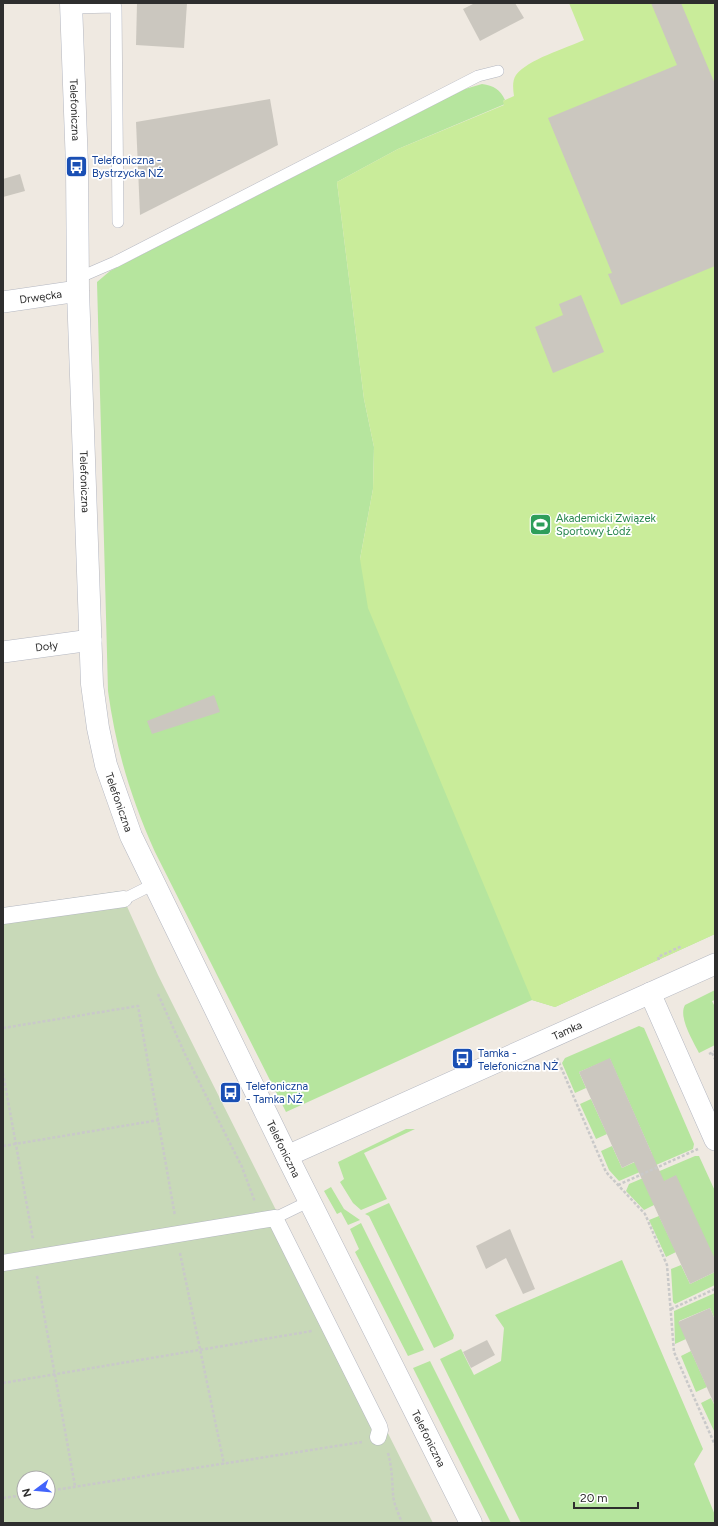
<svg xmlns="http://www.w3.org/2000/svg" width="718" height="1526" font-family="Figtree,sans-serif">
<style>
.green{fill:#b6e59e}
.cemetery{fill:#c8d9b8;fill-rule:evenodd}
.pitch{fill:#c9ec9a}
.building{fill:#cbc7bf}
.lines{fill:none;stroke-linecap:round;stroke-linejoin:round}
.service-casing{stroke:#b4b7c1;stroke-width:12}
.pedestrian-casing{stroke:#b4b7c1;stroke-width:17}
.minor-casing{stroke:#b4b7c1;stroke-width:22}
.tertiary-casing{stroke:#b4b7c1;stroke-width:23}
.path{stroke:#c9c9c9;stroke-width:2.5;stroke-dasharray:3 2;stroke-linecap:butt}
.service{stroke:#fff;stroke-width:11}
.pedestrian{stroke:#fff;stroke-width:16}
.minor{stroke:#fff;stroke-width:21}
.tertiary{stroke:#fff;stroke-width:22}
.labels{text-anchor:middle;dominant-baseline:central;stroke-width:3.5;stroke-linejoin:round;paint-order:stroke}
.street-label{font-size:11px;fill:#2e2e2e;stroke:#fff}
.transit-label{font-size:11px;fill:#164399;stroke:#fff;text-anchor:start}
.leisure-label{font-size:11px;fill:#27864d;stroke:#fff;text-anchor:start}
</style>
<rect width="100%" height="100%" fill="#efe9e1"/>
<g class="green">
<path d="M 482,84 C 494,86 500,89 505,100 L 503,101 L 505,104 L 398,149 L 337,182 L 364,399 L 374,447 L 373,489 L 360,559 L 715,934 L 555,1007 L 532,1000 L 286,1112 L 155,852 C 131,798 116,750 108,691 L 97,282 L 110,271 L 465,89 Z"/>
<path d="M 715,990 L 715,1000 L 712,1001 L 715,1007 L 715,1045 L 699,1053 C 693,1041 678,1017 685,1005 Z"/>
<path d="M 639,1026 L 644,1028 L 694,1144 L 693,1149 L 619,1181 L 609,1170 L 601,1151 L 612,1146 L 622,1168 L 652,1154 L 610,1059 L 579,1072 L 586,1088 L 575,1093 L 562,1063 L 565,1058 Z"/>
<path d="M 591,1099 L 607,1134 L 596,1139 L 580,1104 Z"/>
<path d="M 406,1129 L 415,1129 L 364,1153 L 387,1199 L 361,1210 L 353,1203 L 340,1182 L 344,1179 L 338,1162 Z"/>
<path d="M 695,1156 L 699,1156 L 715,1191 L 715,1259 L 654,1205 L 644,1210 L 626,1191 L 629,1184 Z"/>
<path d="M 331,1187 L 344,1209 L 360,1220 L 348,1225 L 341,1212 L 337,1214 L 324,1191 Z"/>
<path d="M 389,1203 L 454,1335 L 453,1339 L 434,1348 L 369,1216 L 365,1214 Z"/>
<path d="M 659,1216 L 676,1252 L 666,1257 L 649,1220 Z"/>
<path d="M 361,1223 L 424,1350 L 408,1356 L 355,1252 L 359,1249 L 350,1229 Z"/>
<path d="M 622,1260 L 703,1449 L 694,1464 L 715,1515 L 715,1523 L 521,1523 L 440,1359 L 461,1349 L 474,1375 L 501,1361 L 504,1328 L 495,1315 Z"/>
<path d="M 681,1265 L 690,1284 L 715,1272 L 715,1285 L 675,1304 L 673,1302 L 671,1269 Z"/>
<path d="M 715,1293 L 715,1320 L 710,1308 L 679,1321 L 686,1339 L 675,1344 L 674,1311 Z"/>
<path d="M 691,1351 L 707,1387 L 696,1392 L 681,1356 Z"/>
<path d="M 430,1361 L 511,1523 L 491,1523 L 413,1368 Z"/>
<path d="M 711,1398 L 715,1406 L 715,1433 L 701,1403 Z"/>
</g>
<path class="cemetery" d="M 120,891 L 158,975 L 433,1523 L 3,1523 L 3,908 ZM 24,1478 L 48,1478 L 48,1502 L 24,1502 Z"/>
<path class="pitch" d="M 569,3 L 715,3 L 715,934 L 555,1007 L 532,1000 L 368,608 L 360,559 L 373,489 L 374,447 L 364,399 L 337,182 L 398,149 L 504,105 L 503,101 L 514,96 C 513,89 512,81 516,75 C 527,60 566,48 584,40 Z"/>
<g class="building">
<path d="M 137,3 L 187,3 L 184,48 L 136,45 Z"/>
<path d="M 475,3 L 515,3 L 524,18 L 480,41 L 463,9 Z"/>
<path d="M 651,3 L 681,3 L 715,84 L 715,266 L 621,305 L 608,274 L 612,273 L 548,118 L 677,65 Z"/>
<path d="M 270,99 L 278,145 L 140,215 L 136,122 Z"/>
<path d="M 20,174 L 25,191 L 3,197 L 3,179 Z"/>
<path d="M 581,295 L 604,352 L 553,373 L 535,327 L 563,315 L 559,304 Z"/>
<path d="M 214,695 L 220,712 L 152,734 L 147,721 Z"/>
<path d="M 610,1058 L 664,1181 L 676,1175 L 715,1259 L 715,1272 L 690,1284 L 634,1162 L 622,1168 L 579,1072 Z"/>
<path d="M 510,1229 L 535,1289 L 523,1294 L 506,1258 L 486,1269 L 476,1246 Z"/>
<path d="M 710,1308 L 715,1320 L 715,1406 L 678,1322 Z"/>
<path d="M 487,1340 L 495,1355 L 471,1368 L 463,1352 Z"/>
</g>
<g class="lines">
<defs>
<g id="service">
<path d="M 71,8 L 116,7 L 118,222"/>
<path d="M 78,278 L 115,262 L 478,76 L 498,71"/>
<path d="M 124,899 L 154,884"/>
<path d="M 275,1218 L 310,1201"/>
</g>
<g id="pedestrian">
<path d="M 3,916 L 124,899"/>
<path d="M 3,1263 L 275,1218 L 379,1426 L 380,1430 L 378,1437"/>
</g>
<g id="minor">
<path id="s1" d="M 3,302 L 78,291"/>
<path id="s2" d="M 3,652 L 91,640"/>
<path d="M 650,993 L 715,1140"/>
<path id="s3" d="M 287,1156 L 715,964"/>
</g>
<g id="tertiary">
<path id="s4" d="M 71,3 L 77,166 L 78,291 L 92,684 L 98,728 L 106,765 L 131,836 L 287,1156 L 471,1523"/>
</g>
</defs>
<use href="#service" class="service-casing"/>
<use href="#pedestrian" class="pedestrian-casing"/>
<use href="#minor" class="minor-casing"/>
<use href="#tertiary" class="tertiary-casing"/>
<g class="path">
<path d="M 659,960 L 658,957 L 682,946"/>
<path d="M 158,994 L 185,1054 L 242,1167 L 255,1202"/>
<path d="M 3,1028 L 138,1006 L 175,1216"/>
<path d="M 712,1053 L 715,1059"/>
<path d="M 709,1054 L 715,1051"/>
<path d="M 557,1058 L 606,1172 L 645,1214 L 667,1265 L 674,1352 L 715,1445"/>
<path d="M 3,1073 L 33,1239"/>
<path d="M 3,1146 L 159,1120"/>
<path d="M 618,1185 L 698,1149"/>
<path d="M 180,1253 L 224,1464"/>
<path d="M 37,1276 L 75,1486"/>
<path d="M 671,1309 L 715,1289"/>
<path d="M 3,1383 L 312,1331"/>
<path d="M 388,1453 C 392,1467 392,1480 393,1493 C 393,1503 399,1514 402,1523"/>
<path d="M 48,1491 L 362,1442"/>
<path d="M 3,1498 L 24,1495"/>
</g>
<use href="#service" class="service"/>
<use href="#pedestrian" class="pedestrian"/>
<use href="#minor" class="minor"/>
<use href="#tertiary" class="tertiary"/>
</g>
<defs>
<symbol id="bus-square" viewBox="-11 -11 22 22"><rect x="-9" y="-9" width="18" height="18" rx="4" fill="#1a4fb4" stroke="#fff"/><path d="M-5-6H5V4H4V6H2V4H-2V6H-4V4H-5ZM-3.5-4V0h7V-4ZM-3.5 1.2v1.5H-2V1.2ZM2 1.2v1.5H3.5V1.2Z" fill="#fff"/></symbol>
<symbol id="stadium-square" viewBox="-11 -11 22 22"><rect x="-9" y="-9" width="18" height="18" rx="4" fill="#2e9e5b" stroke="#fff"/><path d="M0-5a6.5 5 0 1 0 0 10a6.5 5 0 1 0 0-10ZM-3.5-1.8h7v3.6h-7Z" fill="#fff"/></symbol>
</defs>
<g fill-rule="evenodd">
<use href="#bus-square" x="64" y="154" width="25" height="25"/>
<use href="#stadium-square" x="528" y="512" width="25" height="25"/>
<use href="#bus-square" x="450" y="1046" width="25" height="25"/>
<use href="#bus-square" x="218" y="1080" width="25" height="25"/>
</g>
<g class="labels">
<g class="street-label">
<text stroke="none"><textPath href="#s4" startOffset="107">Telefoniczna</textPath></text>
<text stroke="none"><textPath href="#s1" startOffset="38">Drwęcka</textPath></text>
<text stroke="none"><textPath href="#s4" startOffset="479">Telefoniczna</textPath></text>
<text stroke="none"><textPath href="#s2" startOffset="44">Doły</textPath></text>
<text stroke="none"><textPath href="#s4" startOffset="803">Telefoniczna</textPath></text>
<text stroke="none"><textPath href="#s3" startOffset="307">Tamka</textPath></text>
<text stroke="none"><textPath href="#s4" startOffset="1187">Telefoniczna</textPath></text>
<text stroke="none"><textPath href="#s4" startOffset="1511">Telefoniczna</textPath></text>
</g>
<g class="transit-label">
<text x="92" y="160">Telefoniczna -<tspan x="92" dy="13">Bystrzycka NŻ</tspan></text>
<text x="478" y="1053">Tamka -<tspan x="478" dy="13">Telefoniczna NŻ</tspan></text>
<text x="246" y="1086">Telefoniczna<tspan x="246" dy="13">- Tamka NŻ</tspan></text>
</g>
<g class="leisure-label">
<text x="556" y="518">Akademicki Związek<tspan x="556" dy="13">Sportowy Łódź</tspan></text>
</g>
</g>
<rect width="718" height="1526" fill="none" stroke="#2e2e2e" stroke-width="8"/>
<g transform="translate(36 1490) rotate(254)"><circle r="19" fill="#ffffff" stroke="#ababab"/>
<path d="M0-3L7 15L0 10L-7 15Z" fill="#4264fb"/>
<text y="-6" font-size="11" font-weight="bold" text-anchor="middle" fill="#2e2e2e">N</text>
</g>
<path d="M574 1502v6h64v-6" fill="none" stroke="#2e2e2e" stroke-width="2"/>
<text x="580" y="1502" font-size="12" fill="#2e2e2e" stroke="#ffffff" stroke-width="3" paint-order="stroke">20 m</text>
</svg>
